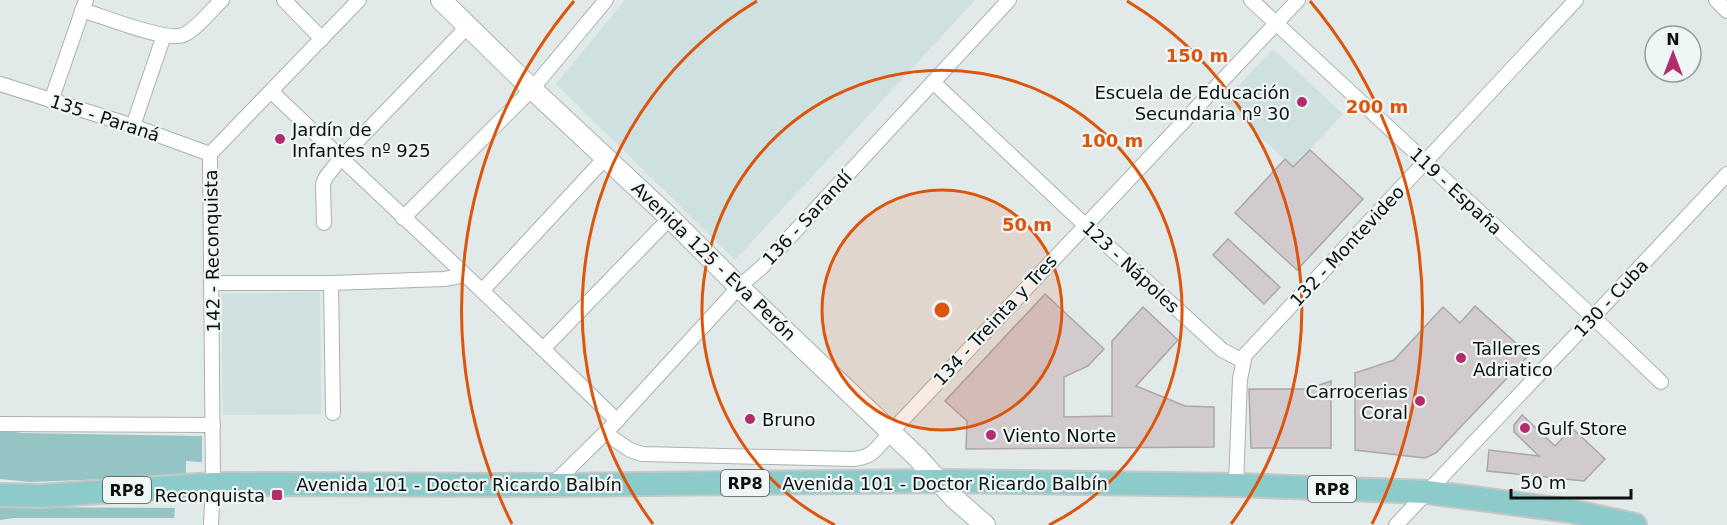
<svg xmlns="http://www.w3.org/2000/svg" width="1727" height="525" font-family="'DejaVu Sans',sans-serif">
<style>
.built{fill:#cee0e0}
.green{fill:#94c4c3}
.building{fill:#d2cbcd;stroke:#ada5a8;stroke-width:1.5}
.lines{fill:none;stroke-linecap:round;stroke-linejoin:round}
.street-casing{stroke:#a9b1b1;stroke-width:16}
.secondary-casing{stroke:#a9b1b1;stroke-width:22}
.primary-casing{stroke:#c5c6c6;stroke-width:26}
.street{stroke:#fff;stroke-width:14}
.secondary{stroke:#fff;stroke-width:20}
.primary{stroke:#8dcaca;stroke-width:22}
.ring{fill:none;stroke:#dd550c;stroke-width:3}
.poi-dot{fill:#b32c6d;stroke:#eef7f6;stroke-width:2}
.labels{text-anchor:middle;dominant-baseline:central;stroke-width:4.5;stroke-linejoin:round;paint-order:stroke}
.shield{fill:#eef7f6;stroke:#505555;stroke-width:1.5}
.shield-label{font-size:16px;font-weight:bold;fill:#0d1010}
.poi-label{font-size:18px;fill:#0d1010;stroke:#eef7f6;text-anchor:start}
.street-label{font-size:18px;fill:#0d1010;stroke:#eef7f6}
.centre{fill:#dd550c;stroke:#eef7f6;stroke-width:3}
.ring-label{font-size:18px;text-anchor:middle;font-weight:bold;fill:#dd550c;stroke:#eef7f6;stroke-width:4.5;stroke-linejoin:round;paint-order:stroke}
</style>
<rect width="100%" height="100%" fill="#e1e9e9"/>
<g class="built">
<path d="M 625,0 L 975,0 L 735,260 L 556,84 Z"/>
<path d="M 1273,49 L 1343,114 L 1293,167 L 1223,102 Z"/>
<path d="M 320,292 L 321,414 L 223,415 L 221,294 Z"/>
</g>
<g class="green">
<path d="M 0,430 L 22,433 L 202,436 L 202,462 L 186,461 L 186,476 L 30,482 L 0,479 Z"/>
<path d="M 0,507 L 5,507 L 175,508 L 174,518 L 14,518 L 0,520 Z"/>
</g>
<g class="building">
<path d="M 1310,150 L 1363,199 L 1297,270 L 1235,213 L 1285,159 L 1293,167 Z"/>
<path d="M 1228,239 L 1280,287 L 1264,304 L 1213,255 Z"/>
<path d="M 1045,294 L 1104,349 L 1088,366 L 1064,377 L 1064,417 L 1112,416 L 1112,341 L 1143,307 L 1178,340 L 1136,386 L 1185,406 L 1214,407 L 1214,447 L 966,449 L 967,421 L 945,401 Z"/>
<path d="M 1475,306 L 1529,355 L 1436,453 L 1425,458 L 1355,450 L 1355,373 L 1394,360 L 1443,307 L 1460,323 Z"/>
<path d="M 1331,381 L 1331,448 L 1251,448 L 1249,389 L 1307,389 Z"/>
<path d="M 1522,415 L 1555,446 L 1572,428 L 1605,459 L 1584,481 L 1487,471 L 1489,450 L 1539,456 L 1514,432 L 1514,425 Z"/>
</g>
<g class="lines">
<defs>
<g id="street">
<path d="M 284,0 L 322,39"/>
<path d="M 1251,0 L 1593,317 L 1661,382"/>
<path d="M 1716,0 L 1727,11"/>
<path d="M 82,10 C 102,16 166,42 183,35 C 196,30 211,10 222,0"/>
<path d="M 933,82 L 1085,225 L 1222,350 L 1243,361"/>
<path d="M 0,84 L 133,126 L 210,154"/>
<path d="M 272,92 C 386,202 504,309 617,421"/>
<path d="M 51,101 L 86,0"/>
<path d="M 133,126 L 162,41 L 161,35"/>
<path d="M 403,218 L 532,89 L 606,0"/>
<path d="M 324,223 L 323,184 L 326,177 L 341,158 L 468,26"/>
<path d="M 213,283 L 331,283 L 444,279 L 456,277 L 462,272"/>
<path d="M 331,283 L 333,413"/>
<path d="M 482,291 L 606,157"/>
<path d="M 544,348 L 670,218"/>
<path d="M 0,424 L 213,425"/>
<path d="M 605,433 L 630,450 L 642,454 L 852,459 C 874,458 877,447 891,432 L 1298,0"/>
<path d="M 552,485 L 611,427 L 739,287 L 762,267 L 1009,0"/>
<path d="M 1236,485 L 1240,379 L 1245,355 L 1576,0"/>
<path d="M 211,525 L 213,484 L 210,154 L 359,0"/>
<path d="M 1396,525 L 1593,317 L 1727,174"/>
</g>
<path id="secondary" d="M 441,0 L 532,89 L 670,218 L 739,287 L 917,457 L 955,499 L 985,525"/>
<path id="primary" d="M 0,495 L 41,496 L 213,484 L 552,485 L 938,481 L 1236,485 L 1427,492 L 1571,511 L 1635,525"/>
</defs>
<use href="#street" class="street-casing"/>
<use href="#secondary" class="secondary-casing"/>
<use href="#primary" class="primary-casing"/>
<use href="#street" class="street"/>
<use href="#secondary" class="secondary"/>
<use href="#primary" class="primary"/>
</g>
<circle cx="942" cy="310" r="120" fill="#dd550c" fill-opacity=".12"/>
<g class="ring">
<circle cx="942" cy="310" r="120"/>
<path d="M835 525A240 240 0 1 1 1049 525"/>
<path d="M653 524A360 360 0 0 1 757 1M1127 1A360 360 0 0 1 1231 524"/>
<path d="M512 524A480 480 0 0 1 574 1M1310 1A480 480 0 0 1 1372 524"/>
</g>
<g class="poi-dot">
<circle cx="1302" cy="102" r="6"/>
<circle cx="280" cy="139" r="6"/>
<circle cx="1461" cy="358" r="6"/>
<circle cx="1420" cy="401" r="6"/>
<circle cx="750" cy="419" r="6"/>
<circle cx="1525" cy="428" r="6"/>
<circle cx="991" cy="435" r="6"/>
<rect x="271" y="489" width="12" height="12" rx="3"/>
</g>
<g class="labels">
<g class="shield">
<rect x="721" y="470" width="48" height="26" rx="4.5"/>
<rect x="1308" y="476" width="48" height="26" rx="4.5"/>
<rect x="103" y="477" width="48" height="26" rx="4.5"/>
</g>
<g class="shield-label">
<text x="745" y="483">RP8</text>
<text x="1332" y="489">RP8</text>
<text x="127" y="490">RP8</text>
</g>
<g class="poi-label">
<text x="1290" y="92" text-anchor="end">Escuela de Educación<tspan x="1290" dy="21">Secundaria nº 30</tspan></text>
<text x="292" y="129">Jardín de<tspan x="292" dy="21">Infantes nº 925</tspan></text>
<text x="1473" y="348">Talleres<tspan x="1473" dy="21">Adriatico</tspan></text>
<text x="1408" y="391" text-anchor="end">Carrocerias<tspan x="1408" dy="21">Coral</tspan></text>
<text x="762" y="419">Bruno</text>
<text x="1537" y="428">Gulf Store</text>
<text x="1003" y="435">Viento Norte</text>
<text x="265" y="495" text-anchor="end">Reconquista</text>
</g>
<g class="street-label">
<text transform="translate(105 118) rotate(18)">135 - Paraná</text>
<text transform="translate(1456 191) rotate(43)">119 - España</text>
<text transform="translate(807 218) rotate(-47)">136 - Sarandí</text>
<text transform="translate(1347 246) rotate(-47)">132 - Montevideo</text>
<text transform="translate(212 251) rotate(-91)">142 - Reconquista</text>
<text transform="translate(714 261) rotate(44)">Avenida 125 - Eva Perón</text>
<text transform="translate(1131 267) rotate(43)">123 - Nápoles</text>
<text transform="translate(1611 298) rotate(-47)">130 - Cuba</text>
<text transform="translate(995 320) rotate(-47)">134 - Treinta y Tres</text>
<text x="945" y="483">Avenida 101 - Doctor Ricardo Balbín</text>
<text x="459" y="484">Avenida 101 - Doctor Ricardo Balbín</text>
</g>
</g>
<circle cx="942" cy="310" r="9" class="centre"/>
<g class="ring-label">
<text x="1197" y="62">150 m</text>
<text x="1377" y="113">200 m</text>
<text x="1112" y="147">100 m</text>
<text x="1027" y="231">50 m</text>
</g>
<g transform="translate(1673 54)"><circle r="28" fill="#eef7f6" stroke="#949b9a" stroke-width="1.5"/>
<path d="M0-4.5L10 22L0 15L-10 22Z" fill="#b32c6d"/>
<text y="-9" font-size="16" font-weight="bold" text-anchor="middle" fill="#0d1010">N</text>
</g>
<path d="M1511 489v9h120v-9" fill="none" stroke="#0d1010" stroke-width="3"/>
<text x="1520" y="489" font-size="18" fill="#0d1010" stroke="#eef7f6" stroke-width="4.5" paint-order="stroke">50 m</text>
</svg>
